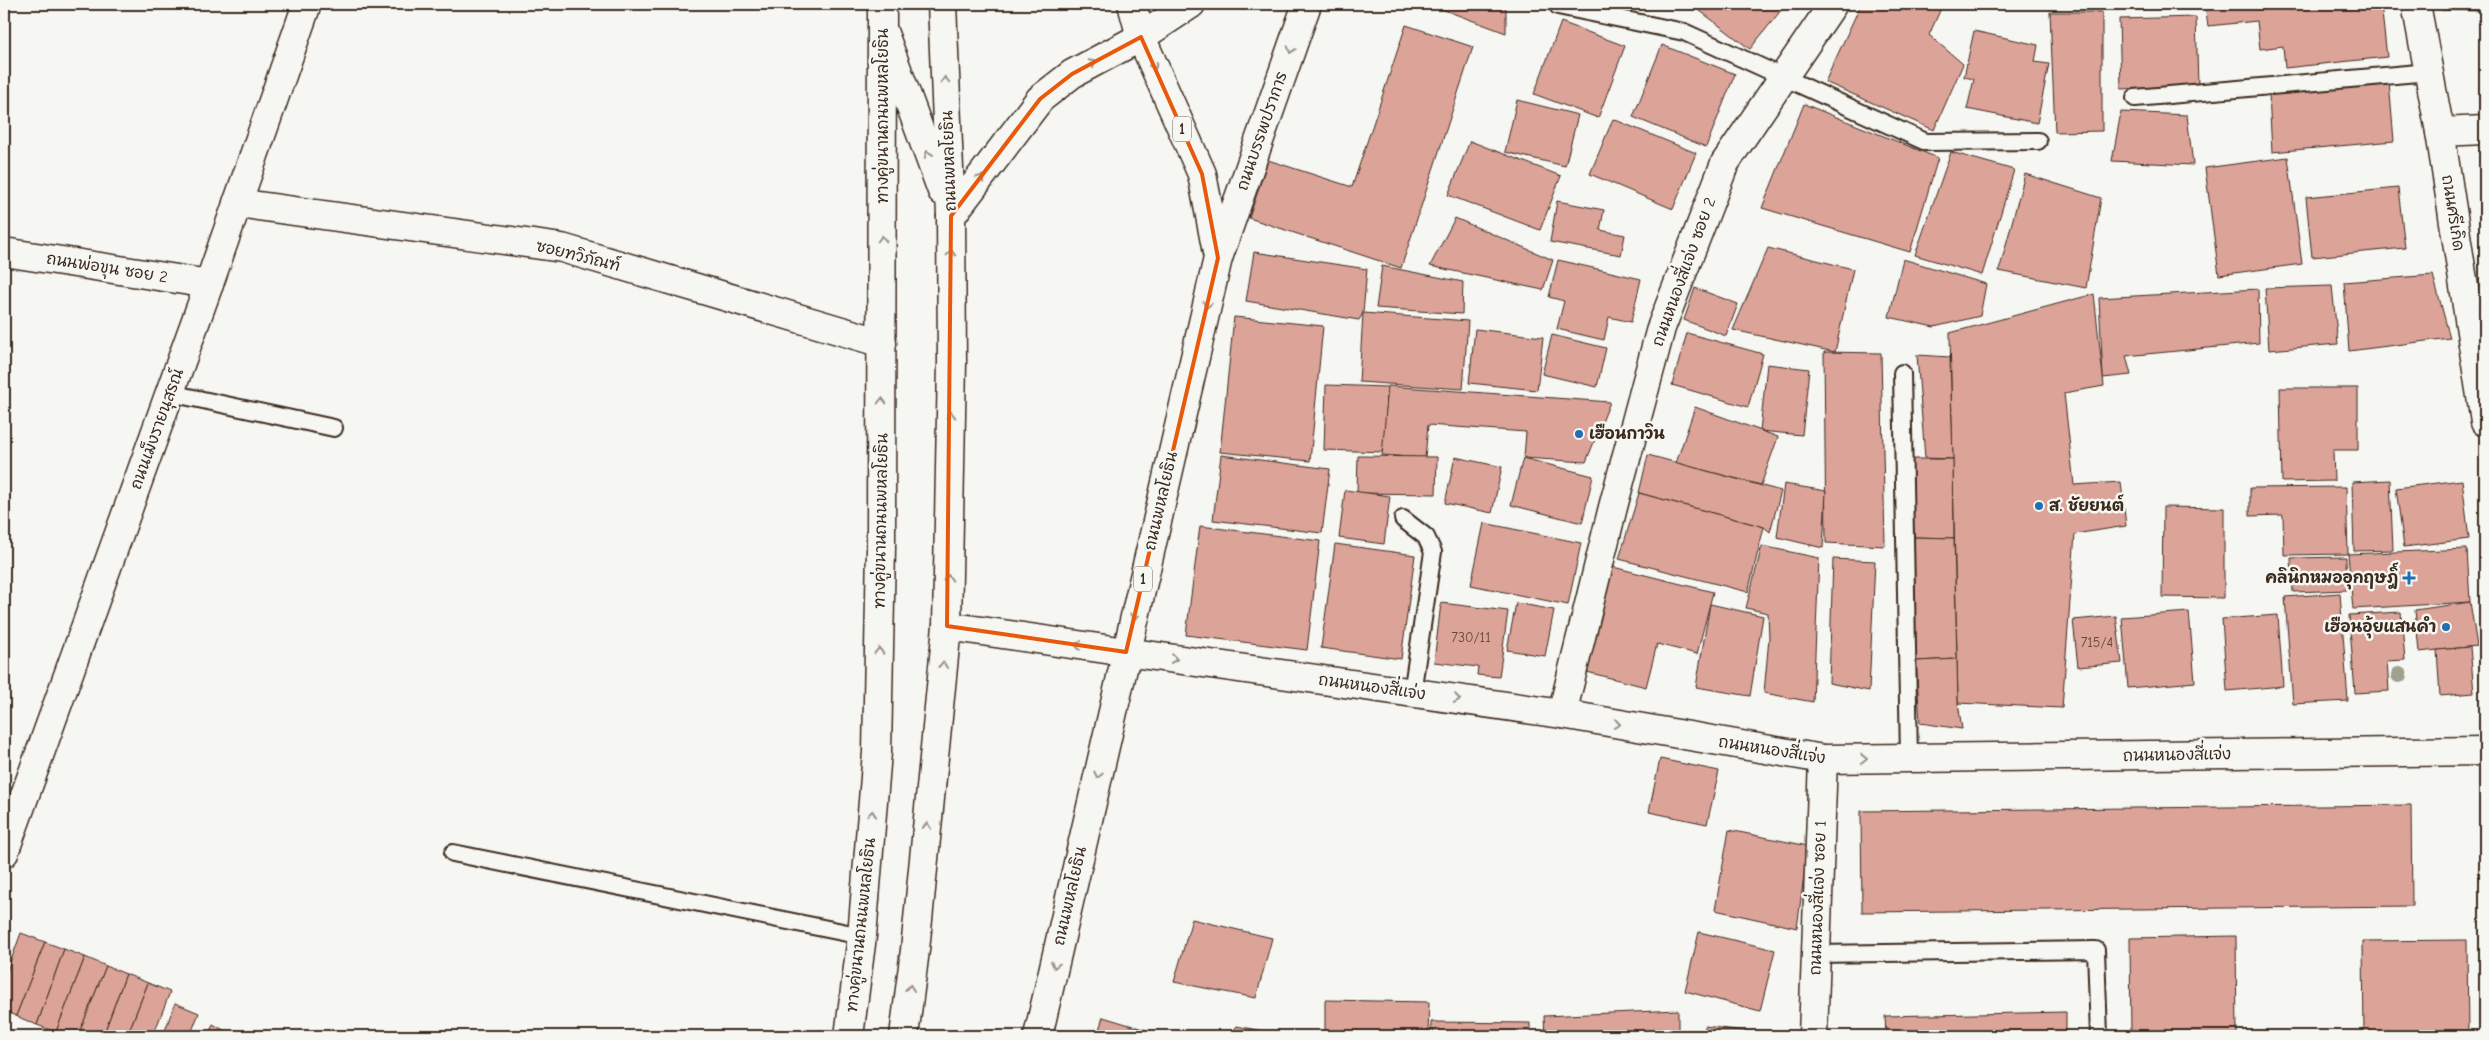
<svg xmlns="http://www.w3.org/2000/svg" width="2489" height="1040" font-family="'Comic Neue','Playpen Sans Thai',sans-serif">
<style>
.building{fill:#dca399;stroke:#3b2a1e}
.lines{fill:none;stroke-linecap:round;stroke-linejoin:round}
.service-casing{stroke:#3b2a1e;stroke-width:20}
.minor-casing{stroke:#3b2a1e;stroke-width:31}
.tertiary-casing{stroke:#3b2a1e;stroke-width:31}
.secondary-casing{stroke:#3b2a1e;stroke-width:31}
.primary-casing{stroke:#3b2a1e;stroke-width:31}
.service{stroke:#f6f6f2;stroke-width:16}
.minor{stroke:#f6f6f2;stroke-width:28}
.tertiary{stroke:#f6f6f2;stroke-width:28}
.secondary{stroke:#f6f6f2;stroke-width:28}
.primary{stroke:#f6f6f2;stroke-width:28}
.tree{fill:#a0a090}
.oneway{stroke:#989088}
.marked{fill:none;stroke:#e8590c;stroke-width:4;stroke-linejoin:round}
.poi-dot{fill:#1f6fb2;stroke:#f6f6f2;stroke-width:2}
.labels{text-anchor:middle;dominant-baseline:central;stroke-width:5;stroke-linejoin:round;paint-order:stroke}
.number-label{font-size:14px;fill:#63483d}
.shield{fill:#f6f6f2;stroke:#73675e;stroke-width:1}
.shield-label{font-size:15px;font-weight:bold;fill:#3b2a1e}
.street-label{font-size:16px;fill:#3b2a1e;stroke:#f6f6f2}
.poi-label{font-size:16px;font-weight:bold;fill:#3b2a1e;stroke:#f6f6f2;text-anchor:start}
</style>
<rect width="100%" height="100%" fill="#f6f6f2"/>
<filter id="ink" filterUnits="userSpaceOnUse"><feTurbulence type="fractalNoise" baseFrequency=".02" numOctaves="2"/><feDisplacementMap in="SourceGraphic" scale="10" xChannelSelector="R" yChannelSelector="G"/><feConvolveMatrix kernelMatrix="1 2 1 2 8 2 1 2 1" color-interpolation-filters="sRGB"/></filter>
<g filter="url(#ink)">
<g class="building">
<path d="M 1428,4 L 1506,4 L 1506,33 Z"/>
<path d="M 1691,4 L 1786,4 L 1750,49 Z"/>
<path d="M 1861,4 L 1943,4 L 1929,35 L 1963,64 L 1934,130 L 1825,82 Z"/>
<path d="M 2108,4 L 2196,4 L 2196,8 Z"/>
<path d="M 2205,4 L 2381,4 L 2387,57 L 2285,68 L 2283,46 L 2260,49 L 2257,21 L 2208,26 Z"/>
<path d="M 2442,4 L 2485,4 L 2485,11 L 2441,10 Z"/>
<path d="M 2050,12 L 2102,12 L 2102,131 L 2055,132 Z"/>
<path d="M 2196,17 L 2198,86 L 2121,89 L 2119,19 Z"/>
<path d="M 1561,22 L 1625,46 L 1598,118 L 1534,94 Z"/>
<path d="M 1406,25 L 1473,47 L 1401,268 L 1249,218 L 1268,160 L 1352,187 Z"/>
<path d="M 1974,31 L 2038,45 L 2035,62 L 2049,64 L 2037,123 L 1967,109 L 1974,79 L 1964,77 Z"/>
<path d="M 1662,45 L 1735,74 L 1706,147 L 1633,117 Z"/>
<path d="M 2389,82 L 2394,141 L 2272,152 L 2269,94 Z"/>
<path d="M 1517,100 L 1578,115 L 1565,166 L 1505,152 Z"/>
<path d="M 1804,104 L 1938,158 L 1910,252 L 1762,208 Z"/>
<path d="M 2121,112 L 2187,115 L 2193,165 L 2112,161 Z"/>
<path d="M 1613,119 L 1696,153 L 1673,209 L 1590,174 Z"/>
<path d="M 1470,141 L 1561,176 L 1540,230 L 1448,195 Z"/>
<path d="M 1951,152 L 2014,170 L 1982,275 L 1915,255 Z"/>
<path d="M 2288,157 L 2302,264 L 2219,275 L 2205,168 Z"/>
<path d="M 2025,174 L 2101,198 L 2086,288 L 1999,271 Z"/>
<path d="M 2398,188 L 2405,248 L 2312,257 L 2306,197 Z"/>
<path d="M 1557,201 L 1604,210 L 1600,230 L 1625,235 L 1621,255 L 1550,242 Z"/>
<path d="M 1455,218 L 1553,260 L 1543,290 L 1430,266 Z"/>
<path d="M 1768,248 L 1853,269 L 1835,352 L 1733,330 Z"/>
<path d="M 1254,252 L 1367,269 L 1363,313 L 1359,320 L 1246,301 Z"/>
<path d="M 1903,259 L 1986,284 L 1980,316 L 1934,327 L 1889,317 Z"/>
<path d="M 1558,260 L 1641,279 L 1631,322 L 1609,317 L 1604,340 L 1557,329 L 1564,301 L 1549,297 Z"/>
<path d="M 1382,266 L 1463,282 L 1462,314 L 1376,308 Z"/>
<path d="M 2433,275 L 2450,338 L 2349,351 L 2344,282 Z"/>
<path d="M 2332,286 L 2338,344 L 2269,350 L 2265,288 Z"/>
<path d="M 1695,288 L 1738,304 L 1726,336 L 1684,320 Z"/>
<path d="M 2258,289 L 2259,343 L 2126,356 L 2131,375 L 2103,378 L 2099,298 Z"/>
<path d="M 2094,294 L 2104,386 L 2064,393 L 2074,485 L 2121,482 L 2126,526 L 2075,534 L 2062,708 L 1958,703 L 1950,333 Z"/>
<path d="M 1363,313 L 1468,321 L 1463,389 L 1359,382 Z"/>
<path d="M 1234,317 L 1323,326 L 1310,461 L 1220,452 Z"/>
<path d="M 1475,329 L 1543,337 L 1537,390 L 1469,383 Z"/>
<path d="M 1687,333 L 1763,354 L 1748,407 L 1672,385 Z"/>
<path d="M 1552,335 L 1606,348 L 1597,387 L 1542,374 Z"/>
<path d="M 1824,352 L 1881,353 L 1885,546 L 1826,543 Z"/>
<path d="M 1917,355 L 1950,357 L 1953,459 L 1925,458 Z"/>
<path d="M 1767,364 L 1809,369 L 1802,435 L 1760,431 Z"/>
<path d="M 1326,385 L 1387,387 L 1385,452 L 1324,450 Z"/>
<path d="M 1388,386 L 1610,402 L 1586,462 L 1524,458 L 1526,432 L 1428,425 L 1425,458 L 1382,455 Z"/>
<path d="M 2280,388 L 2358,388 L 2358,450 L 2333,450 L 2334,481 L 2282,482 Z"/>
<path d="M 1695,407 L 1778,437 L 1761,485 L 1676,463 Z"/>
<path d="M 1221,455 L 1330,469 L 1322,533 L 1213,520 Z"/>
<path d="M 1648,455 L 1781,491 L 1770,532 L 1764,527 L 1639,493 Z"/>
<path d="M 1358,456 L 1437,457 L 1436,494 L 1357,493 Z"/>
<path d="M 1455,457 L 1502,467 L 1492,513 L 1445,503 Z"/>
<path d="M 1523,458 L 1593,476 L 1582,523 L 1511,505 Z"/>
<path d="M 1911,459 L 1953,459 L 1954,538 L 1914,537 Z"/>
<path d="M 2390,480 L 2393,550 L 2354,551 L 2352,482 Z"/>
<path d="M 2462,480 L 2469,539 L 2404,547 L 2396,488 Z"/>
<path d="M 1784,484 L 1826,491 L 1823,548 L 1777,537 Z"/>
<path d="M 2346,487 L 2348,554 L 2284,555 L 2283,515 L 2250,516 L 2250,488 Z"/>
<path d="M 1345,490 L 1390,496 L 1384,544 L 1339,538 Z"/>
<path d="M 1639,493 L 1764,527 L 1748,592 L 1619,559 Z"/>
<path d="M 2163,507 L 2224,508 L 2224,598 L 2162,597 Z"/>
<path d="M 1484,523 L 1581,543 L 1568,605 L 1471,585 Z"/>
<path d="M 1200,526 L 1320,541 L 1307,650 L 1186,635 Z"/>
<path d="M 1914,537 L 1954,538 L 1957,659 L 1916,661 Z"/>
<path d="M 1335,544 L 1415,555 L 1401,659 L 1321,648 Z"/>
<path d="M 1762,546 L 1819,558 L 1813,702 L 1764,693 L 1769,638 L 1768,613 L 1746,608 Z"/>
<path d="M 2467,549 L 2470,602 L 2353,609 L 2348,554 Z"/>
<path d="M 2346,557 L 2347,590 L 2293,592 L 2291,558 Z"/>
<path d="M 1833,559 L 1875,561 L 1869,691 L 1829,683 Z"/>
<path d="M 1609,566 L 1713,592 L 1697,654 L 1657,644 L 1646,687 L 1583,671 Z"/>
<path d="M 2340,593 L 2348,701 L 2293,704 L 2285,597 Z"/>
<path d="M 2470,602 L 2477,646 L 2419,652 L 2415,610 Z"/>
<path d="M 1441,603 L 1508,611 L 1499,677 L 1477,675 L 1478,667 L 1434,662 Z"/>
<path d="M 1516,603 L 1554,610 L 1545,656 L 1507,650 Z"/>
<path d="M 1710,604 L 1763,616 L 1750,696 L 1696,687 Z"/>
<path d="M 2189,612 L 2195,682 L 2128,688 L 2122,617 Z"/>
<path d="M 2401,612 L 2405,660 L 2387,661 L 2389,691 L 2355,693 L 2349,615 Z"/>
<path d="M 2278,615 L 2283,686 L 2227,691 L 2222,619 Z"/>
<path d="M 2116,616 L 2122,663 L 2078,667 L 2073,620 Z"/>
<path d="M 2470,647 L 2474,693 L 2440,696 L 2437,650 Z"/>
<path d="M 1957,659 L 1958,703 L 1962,729 L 1920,723 L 1916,661 Z"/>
<path d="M 1660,759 L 1719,771 L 1707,824 L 1649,812 Z"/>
<path d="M 2411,805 L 2412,906 L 1862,912 L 1861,811 Z"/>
<path d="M 1729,830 L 1808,846 L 1797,928 L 1715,910 Z"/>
<path d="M 1192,919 L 1272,938 L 1256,998 L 1174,982 Z"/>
<path d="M 1699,932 L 1775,950 L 1760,1011 L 1685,991 Z"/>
<path d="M 21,933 L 45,942 L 16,1016 L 4,1011 L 4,979 Z"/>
<path d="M 2236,936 L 2237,1036 L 2131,1036 L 2130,938 Z"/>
<path d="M 2467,940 L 2468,1036 L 2364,1036 L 2363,941 Z"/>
<path d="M 45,942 L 64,949 L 37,1025 L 16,1016 Z"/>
<path d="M 64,949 L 85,957 L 56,1032 L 37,1025 Z"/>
<path d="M 85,957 L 106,966 L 78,1036 L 65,1036 L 56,1032 Z"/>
<path d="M 106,966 L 126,974 L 103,1036 L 78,1036 Z"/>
<path d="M 126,974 L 148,983 L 127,1036 L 103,1036 Z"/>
<path d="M 148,983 L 170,992 L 153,1036 L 127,1036 Z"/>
<path d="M 1325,1000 L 1429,1002 L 1428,1036 L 1325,1036 Z"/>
<path d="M 175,1003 L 199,1013 L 190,1036 L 163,1036 Z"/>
<path d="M 1678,1010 L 1678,1036 L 1545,1036 L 1544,1016 Z"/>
<path d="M 2066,1012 L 2066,1036 L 1886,1036 L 1885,1016 Z"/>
<path d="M 1103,1017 L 1166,1036 L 1097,1036 Z"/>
<path d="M 1431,1022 L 1530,1023 L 1530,1036 L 1431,1036 Z"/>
<path d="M 213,1024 L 234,1036 L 208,1036 Z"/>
<path d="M 1236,1026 L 1290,1036 L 1234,1036 Z"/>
<path d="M 1705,1026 L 1783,1036 L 1704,1036 Z"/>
</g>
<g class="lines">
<defs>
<g id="service">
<path d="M 1558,6 L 1684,32 L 1926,142 L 2038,141"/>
<path d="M 2135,98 L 2429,72"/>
<path d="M 1902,373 L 1909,758"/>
<path d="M 170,393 L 334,428"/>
<path d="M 1403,519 L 1426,537 L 1433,552 L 1412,693"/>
<path d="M 453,853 L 862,936"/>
<path d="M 1816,954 L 2096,950 L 2099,1036"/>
</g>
<g id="minor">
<path d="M 2440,132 L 2485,130"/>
<path d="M 237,203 L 562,248 L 882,343"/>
<path d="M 4,252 L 209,284"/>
<path d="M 1126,652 L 1562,714 L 1823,759 L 2485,751"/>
<path d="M 1562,714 L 1613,507 L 1661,328 L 1725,163 L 1833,4"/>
<path d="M 4,853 L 209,284 L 307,4"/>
<path d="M 1813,1036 L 1823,759"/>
</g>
<path id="tertiary" d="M 2416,4 L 2440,132 L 2485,422"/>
<g id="secondary">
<path d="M 1141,37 L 1191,4"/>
<path d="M 1218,258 L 1307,4"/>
<path d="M 849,1036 L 862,936 L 877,752 L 881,547 L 882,4"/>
</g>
<g id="primary">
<path d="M 883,31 L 942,191"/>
<path d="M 951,216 L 1040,99 L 1072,74 L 1141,37"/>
<path d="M 947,626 L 1126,652"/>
<path d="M 904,1036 L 915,950 L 947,626 L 952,362 L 951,216 L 942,4"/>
<path d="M 1038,1036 L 1218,258 L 1202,174 L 1141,37 L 1132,4"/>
</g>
</defs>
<use href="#service" class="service-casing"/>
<use href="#minor" class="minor-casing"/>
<use href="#tertiary" class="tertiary-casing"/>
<use href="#secondary" class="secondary-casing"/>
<use href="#primary" class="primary-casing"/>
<use href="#service" class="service"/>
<use href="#minor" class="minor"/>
<use href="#tertiary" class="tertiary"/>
<use href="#secondary" class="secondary"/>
<use href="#primary" class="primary"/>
</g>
<circle class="tree" cx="2399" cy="675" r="8"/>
<defs><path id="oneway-chevron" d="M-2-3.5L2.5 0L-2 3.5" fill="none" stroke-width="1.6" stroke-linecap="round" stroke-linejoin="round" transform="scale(1.25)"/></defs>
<g class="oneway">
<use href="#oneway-chevron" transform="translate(1291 50) rotate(109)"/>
<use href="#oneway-chevron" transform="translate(1093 63) rotate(-28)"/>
<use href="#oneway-chevron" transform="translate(1154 66) rotate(66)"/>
<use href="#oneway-chevron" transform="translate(945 80) rotate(-92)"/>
<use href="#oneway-chevron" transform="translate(928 154) rotate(-110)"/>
<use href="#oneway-chevron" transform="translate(981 178) rotate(-53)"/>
<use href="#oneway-chevron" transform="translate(882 239) rotate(-90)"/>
<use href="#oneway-chevron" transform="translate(951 253) rotate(-90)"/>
<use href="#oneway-chevron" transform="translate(1207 305) rotate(103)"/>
<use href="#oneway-chevron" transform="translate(882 401) rotate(-90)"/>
<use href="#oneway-chevron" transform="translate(951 415) rotate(-89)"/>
<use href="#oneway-chevron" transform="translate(948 578) rotate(-89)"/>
<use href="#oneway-chevron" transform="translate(1134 617) rotate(103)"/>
<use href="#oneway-chevron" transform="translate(1078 645) rotate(-172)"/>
<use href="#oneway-chevron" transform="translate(879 651) rotate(-89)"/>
<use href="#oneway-chevron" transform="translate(1174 659) rotate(8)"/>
<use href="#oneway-chevron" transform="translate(943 665) rotate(-84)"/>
<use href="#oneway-chevron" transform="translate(1457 699) rotate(8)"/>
<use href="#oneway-chevron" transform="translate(1617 724) rotate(10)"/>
<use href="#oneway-chevron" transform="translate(1864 759) rotate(-1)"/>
<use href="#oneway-chevron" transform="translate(1098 775) rotate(103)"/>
<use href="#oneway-chevron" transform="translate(872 814) rotate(-85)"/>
<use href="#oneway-chevron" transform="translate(927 826) rotate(-84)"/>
<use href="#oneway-chevron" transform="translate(1055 965) rotate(103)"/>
<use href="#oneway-chevron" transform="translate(910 988) rotate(-83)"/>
</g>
</g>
<path class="marked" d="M 1141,37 L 1202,174 L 1218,258 L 1126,652 L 947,626 L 951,216 L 1040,99 L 1072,74 Z"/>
<g class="poi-dot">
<circle cx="1579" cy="434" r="5"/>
<circle cx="2039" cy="506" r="5"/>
<path d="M2406.5 570.5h5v5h5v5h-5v5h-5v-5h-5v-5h5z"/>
<circle cx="2446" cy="627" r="5"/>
</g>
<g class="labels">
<g class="number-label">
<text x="1471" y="637">730/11</text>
<text x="2097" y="642">715/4</text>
</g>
<g class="shield">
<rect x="1173" y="116.5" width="18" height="25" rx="4"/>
<rect x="1134" y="566.5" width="18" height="25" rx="4"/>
</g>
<g class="shield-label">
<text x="1182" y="129">1</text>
<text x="1143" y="579">1</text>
</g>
<g class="street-label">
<text transform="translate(883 116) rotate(-90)">ทางคู่ขนานถนนพหลโยธิน</text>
<text transform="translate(1262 131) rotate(-71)">ถนนบรรพปราการ</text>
<text transform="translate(949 161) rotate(-92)">ถนนพหลโยธิน</text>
<text transform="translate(2453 213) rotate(81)">ถนนศรีเกิด</text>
<text transform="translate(578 256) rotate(14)">ซอยทวิภัณฑ์</text>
<text transform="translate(107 268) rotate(9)">ถนนพ่อขุน ซอย 2</text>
<text transform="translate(1684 272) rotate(-70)">ถนนหนองสี่แจ่ง ซอย 2</text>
<text transform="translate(157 429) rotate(-70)">ถนนเม็งรายนุสรณ์</text>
<text transform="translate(1161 501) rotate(-77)">ถนนพหลโยธิน</text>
<text transform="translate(881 521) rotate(-89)">ทางคู่ขนานถนนพหลโยธิน</text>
<text transform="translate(1372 687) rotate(8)">ถนนหนองสี่แจ่ง</text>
<text transform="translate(1772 750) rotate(9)">ถนนหนองสี่แจ่ง</text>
<text transform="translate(2177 755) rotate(-1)">ถนนหนองสี่แจ่ง</text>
<text transform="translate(1070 896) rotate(-77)">ถนนพหลโยธิน</text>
<text transform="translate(1818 898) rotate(-88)">ถนนหนองสี่แจ่ง ซอย 1</text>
<text transform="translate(861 925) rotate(-84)">ทางคู่ขนานถนนพหลโยธิน</text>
</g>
<g class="poi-label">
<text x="1589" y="434">เฮือนกาวิน</text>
<text x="2049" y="506">ส. ชัยยนต์</text>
<text x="2398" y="578" text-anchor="end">คลินิกหมออุกฤษฎิ์</text>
<text x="2436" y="627" text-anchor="end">เฮือนอุ้ยแสนคำ</text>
</g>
</g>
<rect width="2489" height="1040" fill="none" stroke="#f6f6f2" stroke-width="20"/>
<rect x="10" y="10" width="2469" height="1020" fill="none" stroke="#3b2a1e" stroke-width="2" filter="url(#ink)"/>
</svg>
